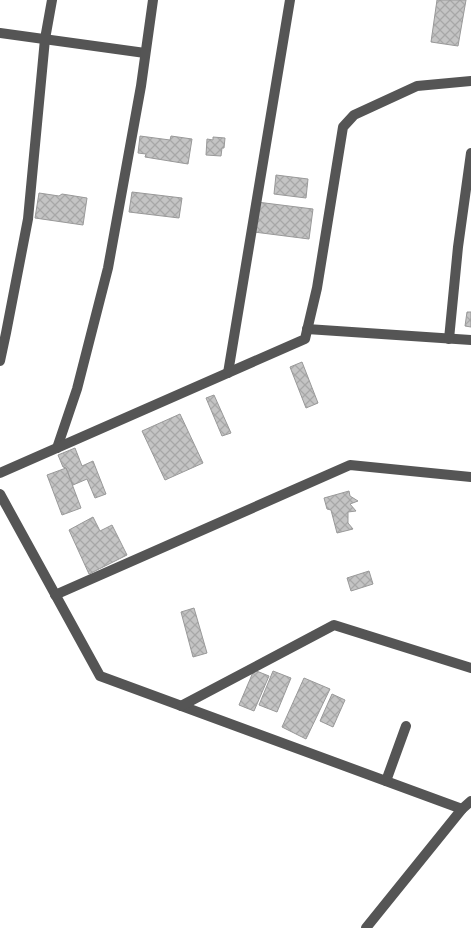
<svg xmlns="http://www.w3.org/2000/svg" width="471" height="928" font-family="'DejaVu Sans',sans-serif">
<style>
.building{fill:url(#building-cross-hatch);stroke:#999}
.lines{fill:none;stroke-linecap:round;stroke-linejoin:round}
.minor{stroke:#555;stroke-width:10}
</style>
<defs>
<pattern id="building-cross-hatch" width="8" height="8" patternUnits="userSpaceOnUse" patternTransform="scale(1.25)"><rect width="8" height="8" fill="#c4c4c4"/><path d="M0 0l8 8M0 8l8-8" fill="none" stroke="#a7a7a7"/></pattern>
</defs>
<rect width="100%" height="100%" fill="#fff"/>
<g class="building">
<path d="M 437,0 L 466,0 L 458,46 L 431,42 Z"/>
<path d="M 140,136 L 170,140 L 171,136 L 192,139 L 188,164 L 145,157 L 146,154 L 138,153 Z"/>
<path d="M 213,137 L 225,138 L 224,148 L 222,148 L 221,156 L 206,155 L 207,139 L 213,140 Z"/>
<path d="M 276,175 L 308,179 L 306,198 L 274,194 Z"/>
<path d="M 132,192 L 182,198 L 179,218 L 129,212 Z"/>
<path d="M 39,193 L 59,196 L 62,194 L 87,198 L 83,225 L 35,218 Z"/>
<path d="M 257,202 L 313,209 L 309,239 L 254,232 Z"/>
<path d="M 467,312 L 471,312 L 471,327 L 465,326 Z"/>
<path d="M 302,362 L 318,403 L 306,408 L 290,367 Z"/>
<path d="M 214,395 L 231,433 L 222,436 L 206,398 Z"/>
<path d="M 180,414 L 203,463 L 165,480 L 142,431 Z"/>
<path d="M 75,448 L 82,466 L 93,461 L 106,494 L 95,498 L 87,479 L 73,485 L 66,468 L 63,467 L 58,455 Z"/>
<path d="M 66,468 L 81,508 L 62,515 L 47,475 Z"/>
<path d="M 349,491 L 350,496 L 358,501 L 350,504 L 356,511 L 348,512 L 348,523 L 353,529 L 337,533 L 331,510 L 327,509 L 324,498 Z"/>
<path d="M 93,517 L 100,531 L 112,525 L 127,555 L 89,574 L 69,530 Z"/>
<path d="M 369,571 L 373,584 L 351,591 L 347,578 Z"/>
<path d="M 194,608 L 207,653 L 193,657 L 181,612 Z"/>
<path d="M 254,670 L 269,676 L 254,711 L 239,705 Z"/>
<path d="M 273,671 L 291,678 L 277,712 L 259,705 Z"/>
<path d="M 304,678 L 330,689 L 306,739 L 282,727 Z"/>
<path d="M 332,694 L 345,700 L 333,727 L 320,721 Z"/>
</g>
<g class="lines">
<g class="minor">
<path d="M 0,33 L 145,53"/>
<path d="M 307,329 L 471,340"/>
<path d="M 449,339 L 458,247 L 471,153"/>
<path d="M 0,361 L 6,333 L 28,219 L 45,39 L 52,0"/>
<path d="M 228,373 L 290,0"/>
<path d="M 57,448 L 77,389 L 108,268 L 141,86 L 153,0"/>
<path d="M 0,473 L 305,339 L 317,288 L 343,127 L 354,115 L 417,86 L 471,81"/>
<path d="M 0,494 L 100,676 L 462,809"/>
<path d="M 55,595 L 350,465 L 471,477"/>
<path d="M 181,706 L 334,625 L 471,668"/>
<path d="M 386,781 L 406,726"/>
<path d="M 366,928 L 462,809 L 471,801"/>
</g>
</g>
</svg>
